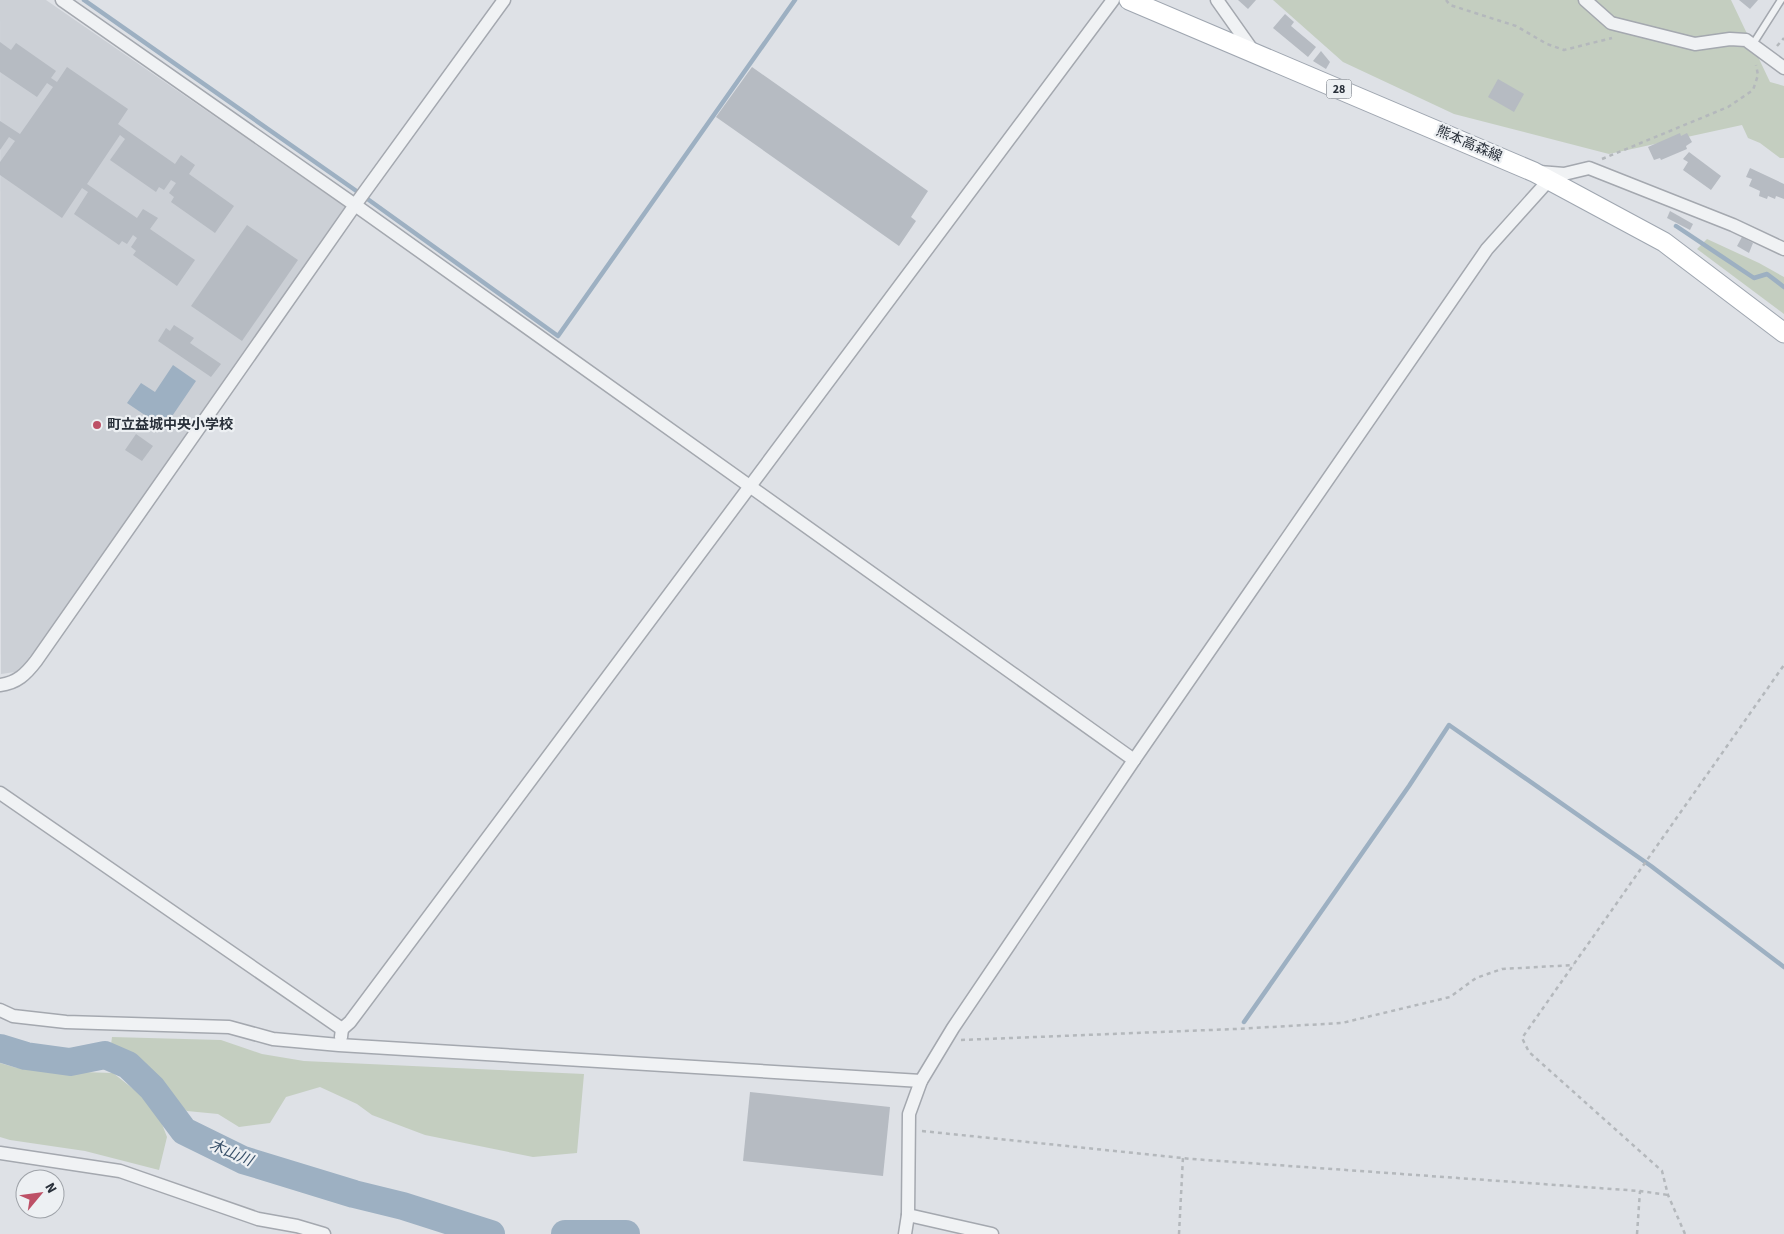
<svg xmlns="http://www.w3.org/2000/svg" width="1784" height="1234" font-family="'Source Sans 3','Noto Sans JP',sans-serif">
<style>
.built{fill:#ccd0d6}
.green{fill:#c4cec0}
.water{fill:#9db0c2}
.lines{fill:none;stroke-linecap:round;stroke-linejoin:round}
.stream{stroke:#9db0c2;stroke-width:4.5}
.river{stroke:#9db0c2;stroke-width:28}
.building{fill:#b6bbc2}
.service-casing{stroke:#a4a8af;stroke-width:9}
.minor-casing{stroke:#a4a8af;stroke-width:15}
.primary-casing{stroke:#9fa6b0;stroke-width:21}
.path{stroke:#b4b8bc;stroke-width:2.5;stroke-dasharray:4 4;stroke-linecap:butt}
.service{stroke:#f0f2f4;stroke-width:6}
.minor{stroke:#f0f2f4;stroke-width:12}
.primary{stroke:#fff;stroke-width:19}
.poi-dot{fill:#bd5066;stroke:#edf0f3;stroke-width:2}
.labels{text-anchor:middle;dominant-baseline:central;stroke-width:4.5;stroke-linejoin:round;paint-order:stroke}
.shield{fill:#edf0f3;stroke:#646a72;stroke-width:1}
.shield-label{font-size:12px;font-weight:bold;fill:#29303a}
.street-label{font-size:14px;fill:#29303a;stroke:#edf0f3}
.poi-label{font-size:14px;font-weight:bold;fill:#29303a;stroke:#edf0f3;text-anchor:start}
.water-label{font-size:15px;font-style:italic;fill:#385069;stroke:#edf0f3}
</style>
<rect width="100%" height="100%" fill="#dee1e6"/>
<path class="built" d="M 0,0 L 46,0 L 347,208 L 24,667 L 15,672 L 1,674 Z"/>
<g class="green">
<path d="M 1273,0 L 1731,0 L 1770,82 L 1784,86 L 1784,158 L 1780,158 L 1760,143 L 1748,138 L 1742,125 L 1609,154 L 1454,114 L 1343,62 Z"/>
<path d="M 1707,239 L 1759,263 L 1784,277 L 1784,314 L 1697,249 Z"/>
<path d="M 112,1037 L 221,1040 L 262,1054 L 304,1061 L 584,1074 L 577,1153 L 533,1157 L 425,1135 L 372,1115 L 357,1104 L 320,1087 L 286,1097 L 270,1123 L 239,1127 L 218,1114 L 187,1111 L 167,1097 L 149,1071 L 111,1045 Z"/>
<path d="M 0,1063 L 17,1068 L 82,1072 L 113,1073 L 155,1106 L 167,1137 L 159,1170 L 85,1151 L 10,1140 L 0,1137 Z"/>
</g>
<path class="water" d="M 173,365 L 196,381 L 164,428 L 127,403 L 141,383 L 155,392 Z"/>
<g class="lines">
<g class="stream">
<path d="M 84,0 L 355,190 L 558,336 L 795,0"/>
<path d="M 1676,226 L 1754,278 L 1767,274 L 1784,287"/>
<path d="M 1244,1022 L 1409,786 L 1449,725 L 1651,866 L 1784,967"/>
</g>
<g class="river">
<path d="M 0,1048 L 26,1056 L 70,1062 L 105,1055 L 128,1065 L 152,1088 L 184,1131 L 243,1160 L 354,1194 L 403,1206 L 491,1234"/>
<path d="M 565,1234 L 626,1234"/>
</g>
</g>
<g class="building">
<path d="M 1238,0 L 1256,0 L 1248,9 Z"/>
<path d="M 1739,0 L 1758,0 L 1750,9 Z"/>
<path d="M 1285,14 L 1294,22 L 1291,26 L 1316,47 L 1308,57 L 1273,28 Z"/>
<path d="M 0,42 L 11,50 L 16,43 L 56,71 L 51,78 L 57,82 L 67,67 L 128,109 L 118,124 L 175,164 L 181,155 L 195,165 L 189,174 L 234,206 L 215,233 L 171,202 L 174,197 L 169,193 L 176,183 L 171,180 L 164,190 L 159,187 L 156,192 L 110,160 L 125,139 L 120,135 L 87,184 L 137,218 L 143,209 L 158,218 L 150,229 L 195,260 L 177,286 L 133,255 L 136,251 L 131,247 L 137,238 L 133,235 L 127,244 L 122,241 L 119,245 L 74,214 L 88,192 L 82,188 L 62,218 L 0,175 L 0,162 L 15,141 L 9,137 L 0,150 L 0,121 L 20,134 L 53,87 L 47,83 L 37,97 L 0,72 Z"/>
<path d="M 1321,51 L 1330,62 L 1326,69 L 1313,61 Z"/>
<path d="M 752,67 L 928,191 L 911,217 L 916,221 L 899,246 L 716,117 Z"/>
<path d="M 1498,79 L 1524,94 L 1514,112 L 1488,97 Z"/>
<path d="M 1680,133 L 1681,136 L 1687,133 L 1692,142 L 1686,146 L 1687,149 L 1661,160 L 1660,158 L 1654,160 L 1648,147 Z"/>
<path d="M 1689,152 L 1721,176 L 1711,190 L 1683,170 L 1688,162 L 1683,159 Z"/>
<path d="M 1750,168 L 1784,184 L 1784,199 L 1776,196 L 1775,199 L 1768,196 L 1767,199 L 1759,196 L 1760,191 L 1749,186 L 1752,179 L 1746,177 Z"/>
<path d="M 1670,211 L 1693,224 L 1690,230 L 1667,218 Z"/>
<path d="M 247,225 L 298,260 L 242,341 L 191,306 Z"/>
<path d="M 1742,237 L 1753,243 L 1749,253 L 1737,246 Z"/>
<path d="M 174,325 L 194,338 L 190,343 L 221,364 L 211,377 L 158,341 L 166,328 L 170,331 Z"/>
<path d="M 136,434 L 153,446 L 142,461 L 125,450 Z"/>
<path d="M 750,1092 L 890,1107 L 883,1176 L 743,1161 Z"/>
</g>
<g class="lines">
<defs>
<path id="service" d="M 1753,44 L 1781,0"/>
<g id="minor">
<path d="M 62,0 L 355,205 L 1134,760"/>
<path d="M 1217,0 L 1253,51"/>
<path d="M 1585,0 L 1611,23 L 1695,44 L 1730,39 L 1746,40 L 1784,68"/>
<path d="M 1539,172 L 1564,174 L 1589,168 L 1733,225 L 1784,249"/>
<path d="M 0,685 C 17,683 26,674 36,661 L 355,205 L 504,0"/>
<path d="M 0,793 L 342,1029 L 341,1037"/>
<path d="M 0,1010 L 13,1016 L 66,1022 L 229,1027 L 273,1039 L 339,1045 L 921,1081"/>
<path d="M 342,1029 L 350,1022 L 1113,0"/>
<path d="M 0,1153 L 120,1171 L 258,1219 L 297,1226 L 324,1234"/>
<path d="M 908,1215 L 992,1234"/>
<path d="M 905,1234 L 908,1215 L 909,1114 L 921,1081 L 953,1028 L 1134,760 L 1487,249 L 1549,180"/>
</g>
<path id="primary" d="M 1129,0 L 1534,172 L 1664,242 L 1784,333"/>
</defs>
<use href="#service" class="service-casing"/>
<use href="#minor" class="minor-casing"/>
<use href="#primary" class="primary-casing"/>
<g class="path">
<path d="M 1446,0 L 1450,5 L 1516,26 L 1547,44 L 1564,50 L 1612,38"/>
<path d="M 1777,46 L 1784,38"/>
<path d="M 1602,159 L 1728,107 L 1753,90 L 1758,75 L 1756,65"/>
<path d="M 961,1040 L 1235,1029 L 1342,1023 L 1450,997 L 1476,978 L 1502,969 L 1574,965"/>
<path d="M 922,1131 L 1192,1159 L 1640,1191 L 1668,1195"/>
<path d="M 1179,1234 L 1183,1157"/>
<path d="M 1637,1234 L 1640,1191"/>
<path d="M 1685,1234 L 1668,1195 L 1662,1171 L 1529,1052 L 1522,1038 L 1784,665"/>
</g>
<use href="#service" class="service"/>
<use href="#minor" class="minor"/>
<use href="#primary" class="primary"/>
</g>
<circle class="poi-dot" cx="97" cy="425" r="5"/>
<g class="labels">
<rect class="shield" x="1326.5" y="79.5" width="25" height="19" rx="4"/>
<g class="shield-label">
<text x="1339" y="89">28</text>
</g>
<g class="street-label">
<text transform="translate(1469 144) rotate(23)">熊本高森線</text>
</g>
<g class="poi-label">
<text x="107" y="425">町立益城中央小学校</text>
</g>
<g class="water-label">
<text transform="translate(231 1153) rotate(23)">木山川</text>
</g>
</g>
<g transform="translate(40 1194) rotate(61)"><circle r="24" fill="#edf0f3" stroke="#9fa3a9"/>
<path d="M0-4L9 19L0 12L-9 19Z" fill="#bd5066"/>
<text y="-8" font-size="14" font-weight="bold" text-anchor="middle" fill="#29303a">N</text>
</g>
</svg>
